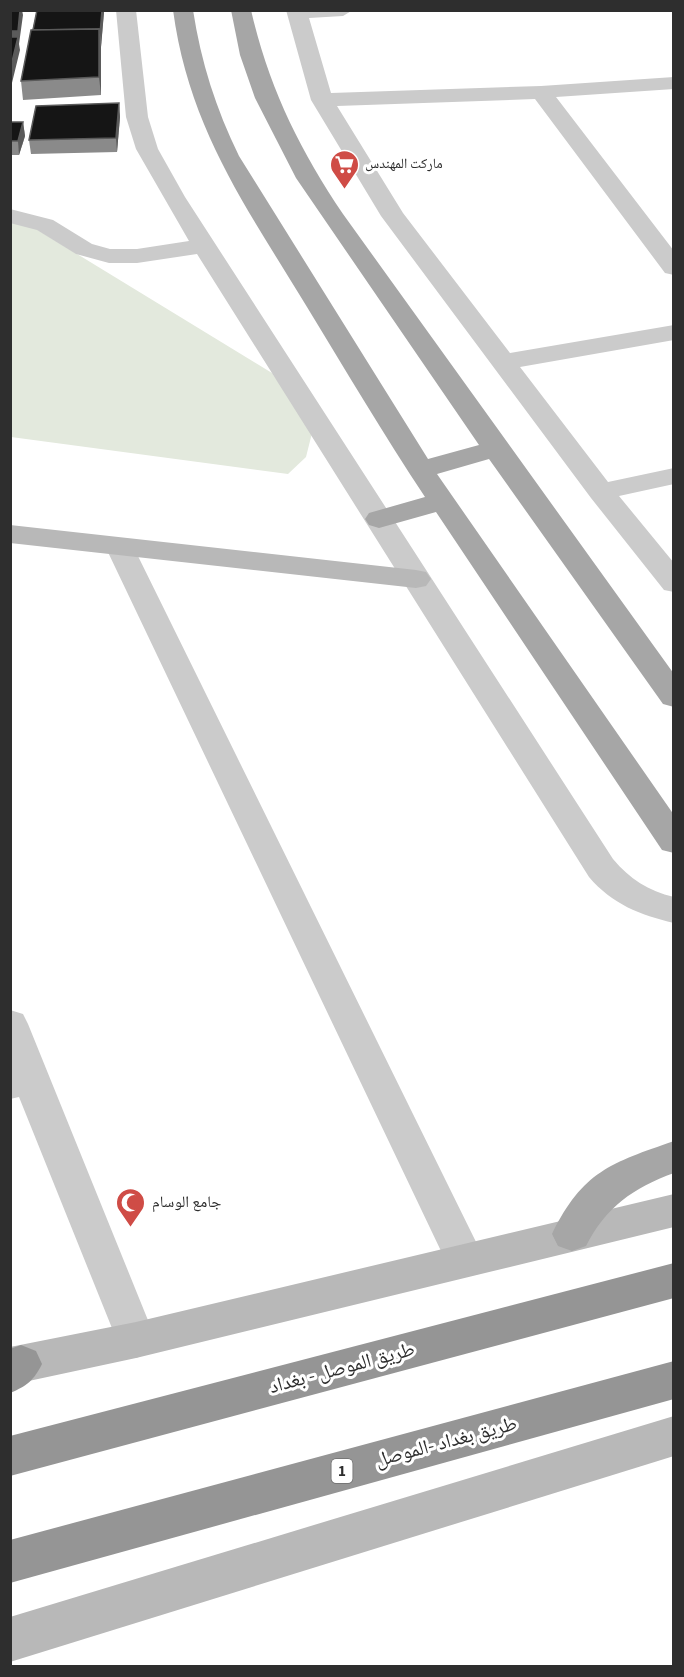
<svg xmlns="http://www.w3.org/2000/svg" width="684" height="1677" font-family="'Source Sans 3','Noto Naskh Arabic',sans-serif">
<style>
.green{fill:#e3e9dd}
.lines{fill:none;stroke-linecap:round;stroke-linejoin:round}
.street{fill:#cbcbcb;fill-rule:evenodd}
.secondary{fill:#b8b8b8;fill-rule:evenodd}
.primary{fill:#a6a6a6;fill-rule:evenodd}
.highway{fill:#959595;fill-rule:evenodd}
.wall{fill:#8a8a8a}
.shaded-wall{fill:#5b5b5b}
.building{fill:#151515;stroke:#5b5b5b;stroke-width:1.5}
.labels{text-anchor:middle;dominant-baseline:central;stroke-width:6;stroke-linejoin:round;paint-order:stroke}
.far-poi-label{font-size:14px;fill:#2e2e2e;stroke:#fff;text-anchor:start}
.shield{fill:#fff;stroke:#6d6d6d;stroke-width:1.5}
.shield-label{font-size:15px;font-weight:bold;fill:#2e2e2e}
.poi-label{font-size:16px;fill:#2e2e2e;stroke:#fff;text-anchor:start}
.near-street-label{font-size:20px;fill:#2e2e2e;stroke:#fff}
</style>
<rect width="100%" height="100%" fill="#fff"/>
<path class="green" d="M 11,223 L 28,224 L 272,373 L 313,429 L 306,457 L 288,474 L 11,437 Z"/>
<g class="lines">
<g class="street">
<path d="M 116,10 L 136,10 L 148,117 L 158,149 L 185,197 L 613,859 C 630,879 648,891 674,897 L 674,923 C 640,915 612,904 589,877 L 197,254 L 137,263 L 109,263 L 76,254 L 37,230 L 10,223 L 10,209 L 53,220 L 92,244 L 110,249 L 137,249 L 189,241 L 136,149 L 126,117 Z"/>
<path d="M 286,10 L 353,10 L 343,16 L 309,18 L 331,93 L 541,86 L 674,77 L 674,89 L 556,97 L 674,251 L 674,275 L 665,273 L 535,99 L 337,106 L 403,213 L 510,353 L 674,325 L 674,340 L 520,367 L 608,482 L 674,468 L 674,484 L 619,496 L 674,563 L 674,592 L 664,590 L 591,498 L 381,216 L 311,100 Z"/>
<path d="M 120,539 L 130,542 L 134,548 L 479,1248 L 485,1260 L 479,1272 L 465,1277 L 451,1272 L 106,548 L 110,542 Z"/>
<path d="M 10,1010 L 23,1014 L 28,1024 L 156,1340 L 150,1353 L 136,1358 L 122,1353 L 19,1097 L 10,1099 Z"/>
</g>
<g class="secondary">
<path d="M 10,525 L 416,570 L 426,572 L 431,579 L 426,586 L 416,588 L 10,543 Z"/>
<path d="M 674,1194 L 674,1227 L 136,1358 L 10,1385 L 10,1347 L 136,1322 Z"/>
<path d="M 674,1416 L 674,1456 L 10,1662 L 10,1617 Z"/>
</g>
<g class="primary">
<path d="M 173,10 L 193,10 C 201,62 216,109 239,156 L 428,459 L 479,445 L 296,178 L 255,98 L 240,55 L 231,10 L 251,10 C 269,88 299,148 343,214 L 674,674 L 674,707 L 663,704 L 489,459 L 437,474 L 674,815 L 674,853 L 662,850 L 436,512 L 379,528 L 369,525 L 365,519 L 369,513 L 425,497 C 384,435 346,371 307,307 C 247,208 189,129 173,10 Z"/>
<path d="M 674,1141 L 674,1173 C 633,1188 606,1207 586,1246 L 572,1251 L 558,1246 L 552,1234 C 583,1171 611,1163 674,1141 Z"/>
</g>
<g class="highway">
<path d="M 674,1263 L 674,1298 L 10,1476 L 10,1436 Z"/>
<path d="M 21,1345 L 36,1351 L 42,1364 C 34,1380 27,1386 10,1393 L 10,1349 Z"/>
<path d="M 674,1361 L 674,1399 L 10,1583 L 10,1540 Z"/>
</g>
</g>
<g class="wall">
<path d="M 37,10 L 104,10 L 101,47 L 101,95 L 23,100 L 21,81 Z"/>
<path d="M 119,103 L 120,117 L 117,152 L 31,154 L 29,140 Z"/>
<path d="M 10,122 L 23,122 L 25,136 L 19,155 L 10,155 Z"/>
</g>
<g class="shaded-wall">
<path d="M 20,10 L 22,10 L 23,15 L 19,44 L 20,50 L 10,91 L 10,31 Z"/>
<path d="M 102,10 L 104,10 L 104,13 L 101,47 L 100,34 Z"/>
<path d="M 99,29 L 101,47 L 101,95 L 99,77 Z"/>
<path d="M 119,103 L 120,117 L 117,152 L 116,138 Z"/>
<path d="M 23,122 L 25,136 L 19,155 L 18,141 Z"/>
</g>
<g class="building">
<path d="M 10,10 L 20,10 L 18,31 L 10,31 Z"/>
<path d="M 37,10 L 102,10 L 100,34 L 99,29 L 33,30 Z"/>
<path d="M 99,29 L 99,77 L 21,81 L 31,30 Z"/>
<path d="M 10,37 L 18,37 L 10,70 Z"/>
<path d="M 119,103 L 116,138 L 29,140 L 36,106 Z"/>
<path d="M 10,122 L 23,122 L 18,141 L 10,141 Z"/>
</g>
<defs>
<symbol id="supermarket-pin" viewBox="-11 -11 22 30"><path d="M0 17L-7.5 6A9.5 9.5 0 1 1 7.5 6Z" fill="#cf4c46" stroke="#fff"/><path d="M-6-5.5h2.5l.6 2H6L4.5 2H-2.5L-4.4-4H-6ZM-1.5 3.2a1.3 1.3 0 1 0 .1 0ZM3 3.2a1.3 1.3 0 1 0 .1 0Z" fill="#fff"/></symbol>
<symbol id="mosque-pin" viewBox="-11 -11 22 30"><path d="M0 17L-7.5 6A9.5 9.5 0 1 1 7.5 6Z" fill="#cf4c46" stroke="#fff"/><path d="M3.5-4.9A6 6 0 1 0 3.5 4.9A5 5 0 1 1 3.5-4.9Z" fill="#fff"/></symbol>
</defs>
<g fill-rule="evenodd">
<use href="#supermarket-pin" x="328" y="148" width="33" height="45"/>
<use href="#mosque-pin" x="114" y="1186" width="33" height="45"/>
</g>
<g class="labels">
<g class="far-poi-label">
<text x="365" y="164">ماركت المهندس</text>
</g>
<rect class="shield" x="331.5" y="1459" width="21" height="24" rx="4.5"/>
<g class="shield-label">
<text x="342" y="1471">1</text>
</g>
<g class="poi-label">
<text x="152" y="1202">جامع الوسام</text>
</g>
<g class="near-street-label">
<text transform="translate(342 1368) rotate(-15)">طريق الموصل - بغداد</text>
<text transform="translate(446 1442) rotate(-15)">طريق بغداد -الموصل</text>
</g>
</g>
<rect width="684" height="1677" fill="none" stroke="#2e2e2e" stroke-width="24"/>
</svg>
